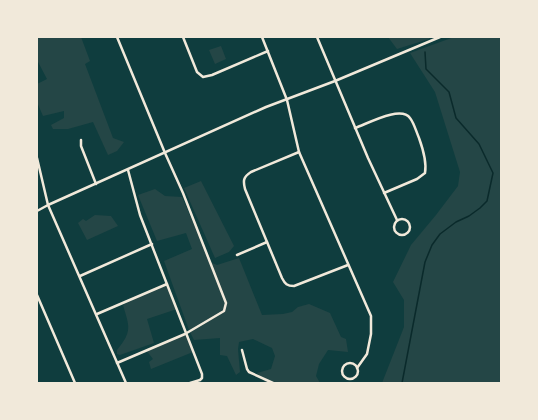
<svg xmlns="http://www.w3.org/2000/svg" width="538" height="420" font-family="'Public Sans',sans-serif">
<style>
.green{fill:#244646}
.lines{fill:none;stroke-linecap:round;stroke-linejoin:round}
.stream{stroke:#0a2a2b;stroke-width:1.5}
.minor{stroke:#f1e9da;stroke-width:2.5}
</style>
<rect width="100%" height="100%" fill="#0f3d3e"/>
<g class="green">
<path d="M 37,37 L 81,37 L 90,61 L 85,64 L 113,138 L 124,142 L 117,151 L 108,155 L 93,122 L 68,129 L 53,129 L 51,125 L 64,118 L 64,111 L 43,116 L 37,102 L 37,84 L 47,79 L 37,60 Z"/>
<path d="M 388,37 L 429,37 L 429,39 L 397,49 Z"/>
<path d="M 454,37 L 501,37 L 501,383 L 382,383 L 404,327 L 404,300 L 393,282 L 411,245 L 436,215 L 458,186 L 460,172 L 435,92 L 410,53 Z"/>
<path d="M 221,46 L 226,59 L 215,64 L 209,50 Z"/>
<path d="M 201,181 L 234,246 L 229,252 L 215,258 L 184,188 Z"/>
<path d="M 155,189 L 165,196 L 182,197 L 210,262 L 217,265 L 239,258 L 262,315 L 283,314 L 292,312 L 298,307 L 309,304 L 330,313 L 341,337 L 346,339 L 348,352 L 328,350 L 319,364 L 316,376 L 320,383 L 266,383 L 257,373 L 271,369 L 275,356 L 272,348 L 253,339 L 239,342 L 238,349 L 240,372 L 236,375 L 227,356 L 220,355 L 220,338 L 194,340 L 189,330 L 164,261 L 192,249 L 186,233 L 157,241 L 138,195 Z"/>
<path d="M 95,215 L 111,216 L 118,226 L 87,240 L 78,223 L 83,219 L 86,221 Z"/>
<path d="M 166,283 L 177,309 L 147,319 L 154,343 L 120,355 L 117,354 L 117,350 C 133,331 129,326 123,305 Z"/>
<path d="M 185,334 L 193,352 L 151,369 L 149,362 L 153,359 L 146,350 Z"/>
</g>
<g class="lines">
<path class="stream" d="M 402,383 L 425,262 L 432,245 L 440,234 L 456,222 L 469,216 L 480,208 L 487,201 L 493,173 L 479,144 L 456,118 L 449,92 L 426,69 L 425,52"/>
<g class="minor">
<path d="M 117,37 L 165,153 L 183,193 L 226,303 L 224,311 L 185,334 L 117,363"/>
<path d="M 183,37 L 197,72 L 203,77 L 212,75 L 268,51"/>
<path d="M 262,37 L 287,100 L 299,152 L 371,316 L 371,334 L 367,354 L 357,368"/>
<path d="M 317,37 L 368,158 L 397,220"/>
<path d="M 355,128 C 367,124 401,105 410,118 C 414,123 416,131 419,138 C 423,149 427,162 425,173 L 417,179 L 384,193"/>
<path d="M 81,140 L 81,146 L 96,184"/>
<path d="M 299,152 L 251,172 C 243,177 243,181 245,189 L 282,278 C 285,284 287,286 294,286 L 348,265"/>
<path d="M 37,158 L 48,205 L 126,383"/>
<path d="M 128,170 L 140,215 L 202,374 L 202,378 L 200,380 L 190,383"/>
<path d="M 37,211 L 48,205 L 266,107 L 335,81 L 440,37"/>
<circle cx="402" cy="227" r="8"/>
<path d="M 237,255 L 267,242"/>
<path d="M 80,276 L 152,244"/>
<path d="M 37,295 L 75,383"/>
<path d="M 97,314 L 167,284"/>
<path d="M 242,350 L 247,369 L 249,372 L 273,383"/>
<circle cx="350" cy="371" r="8"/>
</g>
</g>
<rect width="538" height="420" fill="none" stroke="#f1e9da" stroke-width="76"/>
</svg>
